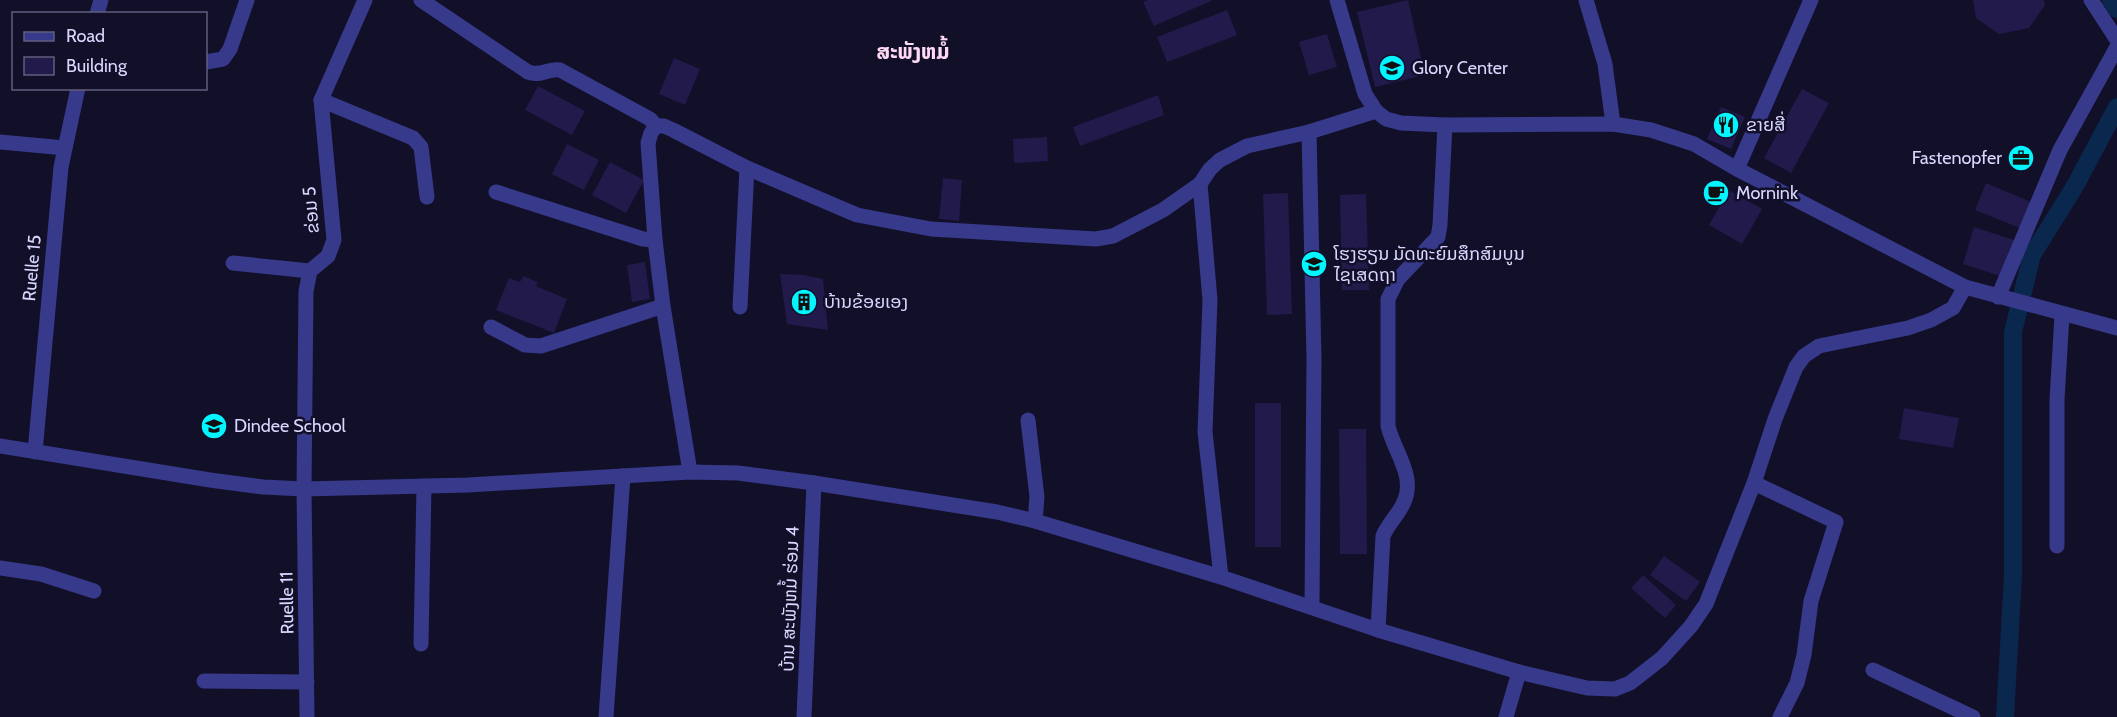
<svg xmlns="http://www.w3.org/2000/svg" width="2117" height="717" font-family="Cabin,'Noto Sans Lao',sans-serif">
<style>
.lines{fill:none;stroke-linecap:round;stroke-linejoin:round}
.canal{stroke:#0a274d;stroke-width:18}
.building{fill:#211a4b}
.minor{stroke:#37398a;stroke-width:15}
.labels{text-anchor:middle;dominant-baseline:central;stroke-width:5;stroke-linejoin:round;paint-order:stroke}
.poi-label{font-size:18px;fill:#d9d7ff;stroke:#120f29;text-anchor:start}
.street-label{font-size:18px;fill:#d9d7ff;stroke:#120f29}
.quarter-label{font-size:21px;font-weight:bold;fill:#ffd9f3;stroke:#120f29}
</style>
<rect width="100%" height="100%" fill="#120f29"/>
<g class="lines">
<g class="canal">
<path d="M 2111,0 L 2117,9"/>
<path d="M 2005,717 L 2013,575 L 2013,332 L 2032,255 L 2075,186 L 2117,107"/>
</g>
</g>
<g class="building">
<path d="M 1148,0 L 1213,0 L 1154,26 L 1143,2 Z"/>
<path d="M 1408,0 L 1425,75 L 1375,87 L 1357,12 Z"/>
<path d="M 1973,0 L 2044,0 L 2045,5 L 2029,28 L 1999,34 L 1976,18 Z"/>
<path d="M 1227,10 L 1237,35 L 1167,62 L 1157,37 Z"/>
<path d="M 1327,34 L 1337,67 L 1309,75 L 1299,42 Z"/>
<path d="M 674,58 L 700,69 L 685,105 L 659,94 Z"/>
<path d="M 538,86 L 585,111 L 572,135 L 525,110 Z"/>
<path d="M 1802,89 L 1829,103 L 1791,173 L 1764,158 Z"/>
<path d="M 1158,95 L 1164,115 L 1080,146 L 1073,127 Z"/>
<path d="M 1721,107 L 1745,117 L 1731,149 L 1707,139 Z"/>
<path d="M 1047,137 L 1048,161 L 1014,163 L 1013,139 Z"/>
<path d="M 567,144 L 599,160 L 584,190 L 552,174 Z"/>
<path d="M 610,162 L 644,180 L 626,213 L 592,195 Z"/>
<path d="M 943,178 L 962,180 L 959,221 L 939,219 Z"/>
<path d="M 1986,183 L 2031,202 L 2020,228 L 1975,210 Z"/>
<path d="M 1729,190 L 1762,209 L 1742,244 L 1709,225 Z"/>
<path d="M 1288,193 L 1292,314 L 1267,315 L 1263,194 Z"/>
<path d="M 1366,194 L 1369,290 L 1342,290 L 1340,195 Z"/>
<path d="M 1974,227 L 2014,240 L 2003,277 L 1963,264 Z"/>
<path d="M 645,262 L 650,299 L 632,302 L 627,265 Z"/>
<path d="M 780,274 L 804,275 L 823,279 L 828,330 L 787,324 Z"/>
<path d="M 523,276 L 538,282 L 536,286 L 567,299 L 554,333 L 496,310 L 509,278 L 520,282 Z"/>
<rect x="1255" y="403" width="26" height="144"/>
<path d="M 1904,408 L 1959,418 L 1953,448 L 1899,439 Z"/>
<path d="M 1339,429 L 1366,429 L 1367,554 L 1340,554 Z"/>
<path d="M 1664,556 L 1700,582 L 1686,601 L 1650,575 Z"/>
<path d="M 1643,575 L 1676,605 L 1665,618 L 1631,588 Z"/>
</g>
<g class="lines">
<g class="minor">
<path d="M 421,0 L 528,72 C 540,77 548,68 560,70 L 650,119 L 656,126"/>
<path d="M 1337,0 L 1365,94 L 1376,111 L 1386,119 L 1401,123 L 1445,125 L 1613,124 L 1651,130 L 1694,144 L 1737,169 L 1965,287 L 2117,328"/>
<path d="M 1586,0 L 1605,64 L 1613,124"/>
<path d="M 2091,0 L 2117,40"/>
<path d="M 97,14 L 101,0"/>
<path d="M 206,62 L 223,59 L 230,49 L 247,0"/>
<path d="M 321,100 L 413,138 L 421,147 L 427,197"/>
<path d="M 1309,132 L 1314,359 L 1312,607"/>
<path d="M 0,142 L 65,148"/>
<path d="M 1737,169 L 1811,0"/>
<path d="M 1200,184 L 1210,300 L 1205,432 L 1221,577"/>
<path d="M 496,192 L 643,239 L 655,240"/>
<path d="M 233,263 L 310,271"/>
<path d="M 1998,297 L 2060,150 L 2117,47"/>
<path d="M 740,307 L 747,168"/>
<path d="M 491,327 L 525,345 L 541,346 L 663,306"/>
<path d="M 1028,420 L 1037,497 L 1035,521"/>
<path d="M 0,446 L 210,480 L 263,487 L 304,489 L 468,485 L 690,472 L 738,473 L 814,483 L 997,512 L 1035,521 L 1221,577 L 1378,630 L 1519,672 L 1587,688 L 1615,689 L 1630,683 L 1662,658 L 1691,626 L 1706,604 L 1754,483 L 1775,419 L 1796,367 L 1804,356 L 1819,346 L 1908,328 L 1931,320 L 1953,308 L 1965,287"/>
<path d="M 35,452 L 61,167 L 78,88"/>
<path d="M 690,472 L 663,306 L 655,240 L 648,143 L 651,133 L 656,126 L 664,126 L 673,130 L 747,168 L 857,215 L 931,229 L 1096,239 L 1113,236 L 1163,210 L 1200,184 L 1210,169 L 1220,160 L 1247,146 L 1309,132 L 1376,111"/>
<path d="M 1754,483 L 1836,522 L 1811,601 L 1804,655 L 1797,683 L 1780,717"/>
<path d="M 2057,546 L 2057,400 L 2062,315"/>
<path d="M 0,568 L 41,574 L 94,591"/>
<path d="M 1378,630 L 1383,536 C 1388,524 1398,515 1403,504 C 1417,477 1394,452 1388,426 L 1388,299 L 1398,279 L 1438,237 L 1440,225 L 1445,125"/>
<path d="M 421,644 L 424,486"/>
<path d="M 1873,670 L 1973,717"/>
<path d="M 204,681 L 307,682"/>
<path d="M 307,717 L 304,489 L 306,291 L 310,271 L 328,256 L 334,240 L 321,100 L 365,0"/>
<path d="M 606,717 L 623,476"/>
<path d="M 804,717 L 814,483"/>
<path d="M 1506,717 L 1519,672"/>
</g>
</g>
<defs>
<symbol id="school-disc" viewBox="-11 -11 22 22"><circle r="9.5" fill="#03f5ff" stroke="#120f29"/><path d="M0-5L7-2L0 1L-7-2ZM-4 1L0 2.5L4 1V4Q0 6-4 4Z" fill="#111"/></symbol>
<symbol id="restaurant-disc" viewBox="-11 -11 22 22"><circle r="9.5" fill="#03f5ff" stroke="#120f29"/><path d="M-5-6h1v4h1v-4h1v4h1v-4h1v5L-1.5 .5V6h-2V.5L-5-1ZM5-6V6H3V1.5H1.5Q1.5-4 5-6Z" fill="#111"/></symbol>
<symbol id="office-disc" viewBox="-11 -11 22 22"><circle r="9.5" fill="#03f5ff" stroke="#120f29"/><path d="M-6-3h4V-5.5h4V-3h4V5H-6ZM-1-4.5V-3h2v-1.5ZM-6 0V1H6V0Z" fill="#111"/></symbol>
<symbol id="cafe-disc" viewBox="-11 -11 22 22"><circle r="9.5" fill="#03f5ff" stroke="#120f29"/><path d="M-5.5-4.5H6V0H3Q3 3.5 0 3.5H-2.5Q-5.5 3.5-5.5 0ZM3-3.2v2h1.7v-2ZM-6 4.5H4V6H-6Z" fill="#111"/></symbol>
<symbol id="building-disc" viewBox="-11 -11 22 22"><circle r="9.5" fill="#03f5ff" stroke="#120f29"/><path d="M-4-6H4V6H1V3H-1V6H-4ZM-2.5-4.3h1.7v1.8h-1.7ZM.8-4.3h1.7v1.8H.8ZM-2.5-1h1.7V.8h-1.7ZM.8-1h1.7V.8H.8Z" fill="#111"/></symbol>
</defs>
<g fill-rule="evenodd">
<use href="#school-disc" x="1377" y="53" width="30" height="30"/>
<use href="#restaurant-disc" x="1711" y="110" width="30" height="30"/>
<use href="#office-disc" x="2006" y="143" width="30" height="30"/>
<use href="#cafe-disc" x="1701" y="178" width="30" height="30"/>
<use href="#school-disc" x="1299" y="249" width="30" height="30"/>
<use href="#building-disc" x="789" y="287" width="30" height="30"/>
<use href="#school-disc" x="199" y="411" width="30" height="30"/>
</g>
<g class="labels">
<g class="poi-label">
<text x="1412" y="68">Glory Center</text>
<text x="1746" y="125">ຂາຍສີ່</text>
<text x="2002" y="158" text-anchor="end">Fastenopfer</text>
<text x="1736" y="193">Mornink</text>
<text x="1334" y="254">ໂຮງຮຽນ ມັດທະຍົມສຶກສົມບູນ<tspan x="1334" dy="21">ໄຊເສດຖາ</tspan></text>
<text x="824" y="302">ບ້ານຂ້ອຍເອງ</text>
<text x="234" y="426">Dindee School</text>
</g>
<g class="street-label">
<text transform="translate(311 210) rotate(-95)">ຂ່ອມ 5</text>
<text transform="translate(32 268) rotate(-85)">Ruelle 15</text>
<text transform="translate(790 599) rotate(-88)">ບ້ານ ສະພັງຫມໍ້ ຮ່ອມ 4</text>
<text transform="translate(287 603) rotate(-91)">Ruelle 11</text>
</g>
<g class="quarter-label">
<text x="913" y="51">ສະພັງຫມໍ້</text>
</g>
</g>
<rect x="12" y="12" width="195" height="78" fill="#120f29" stroke="#625f7f" stroke-width="1.5"/>
<rect x="24" y="32" width="30" height="9" fill="#37398a" stroke="#625f7f" stroke-width="1.5"/>
<text x="66" y="42" font-size="18" fill="#d9d7ff">Road</text>
<rect x="24" y="57" width="30" height="18" fill="#211a4b" stroke="#625f7f" stroke-width="1.5"/>
<text x="66" y="72" font-size="18" fill="#d9d7ff">Building</text>
</svg>
